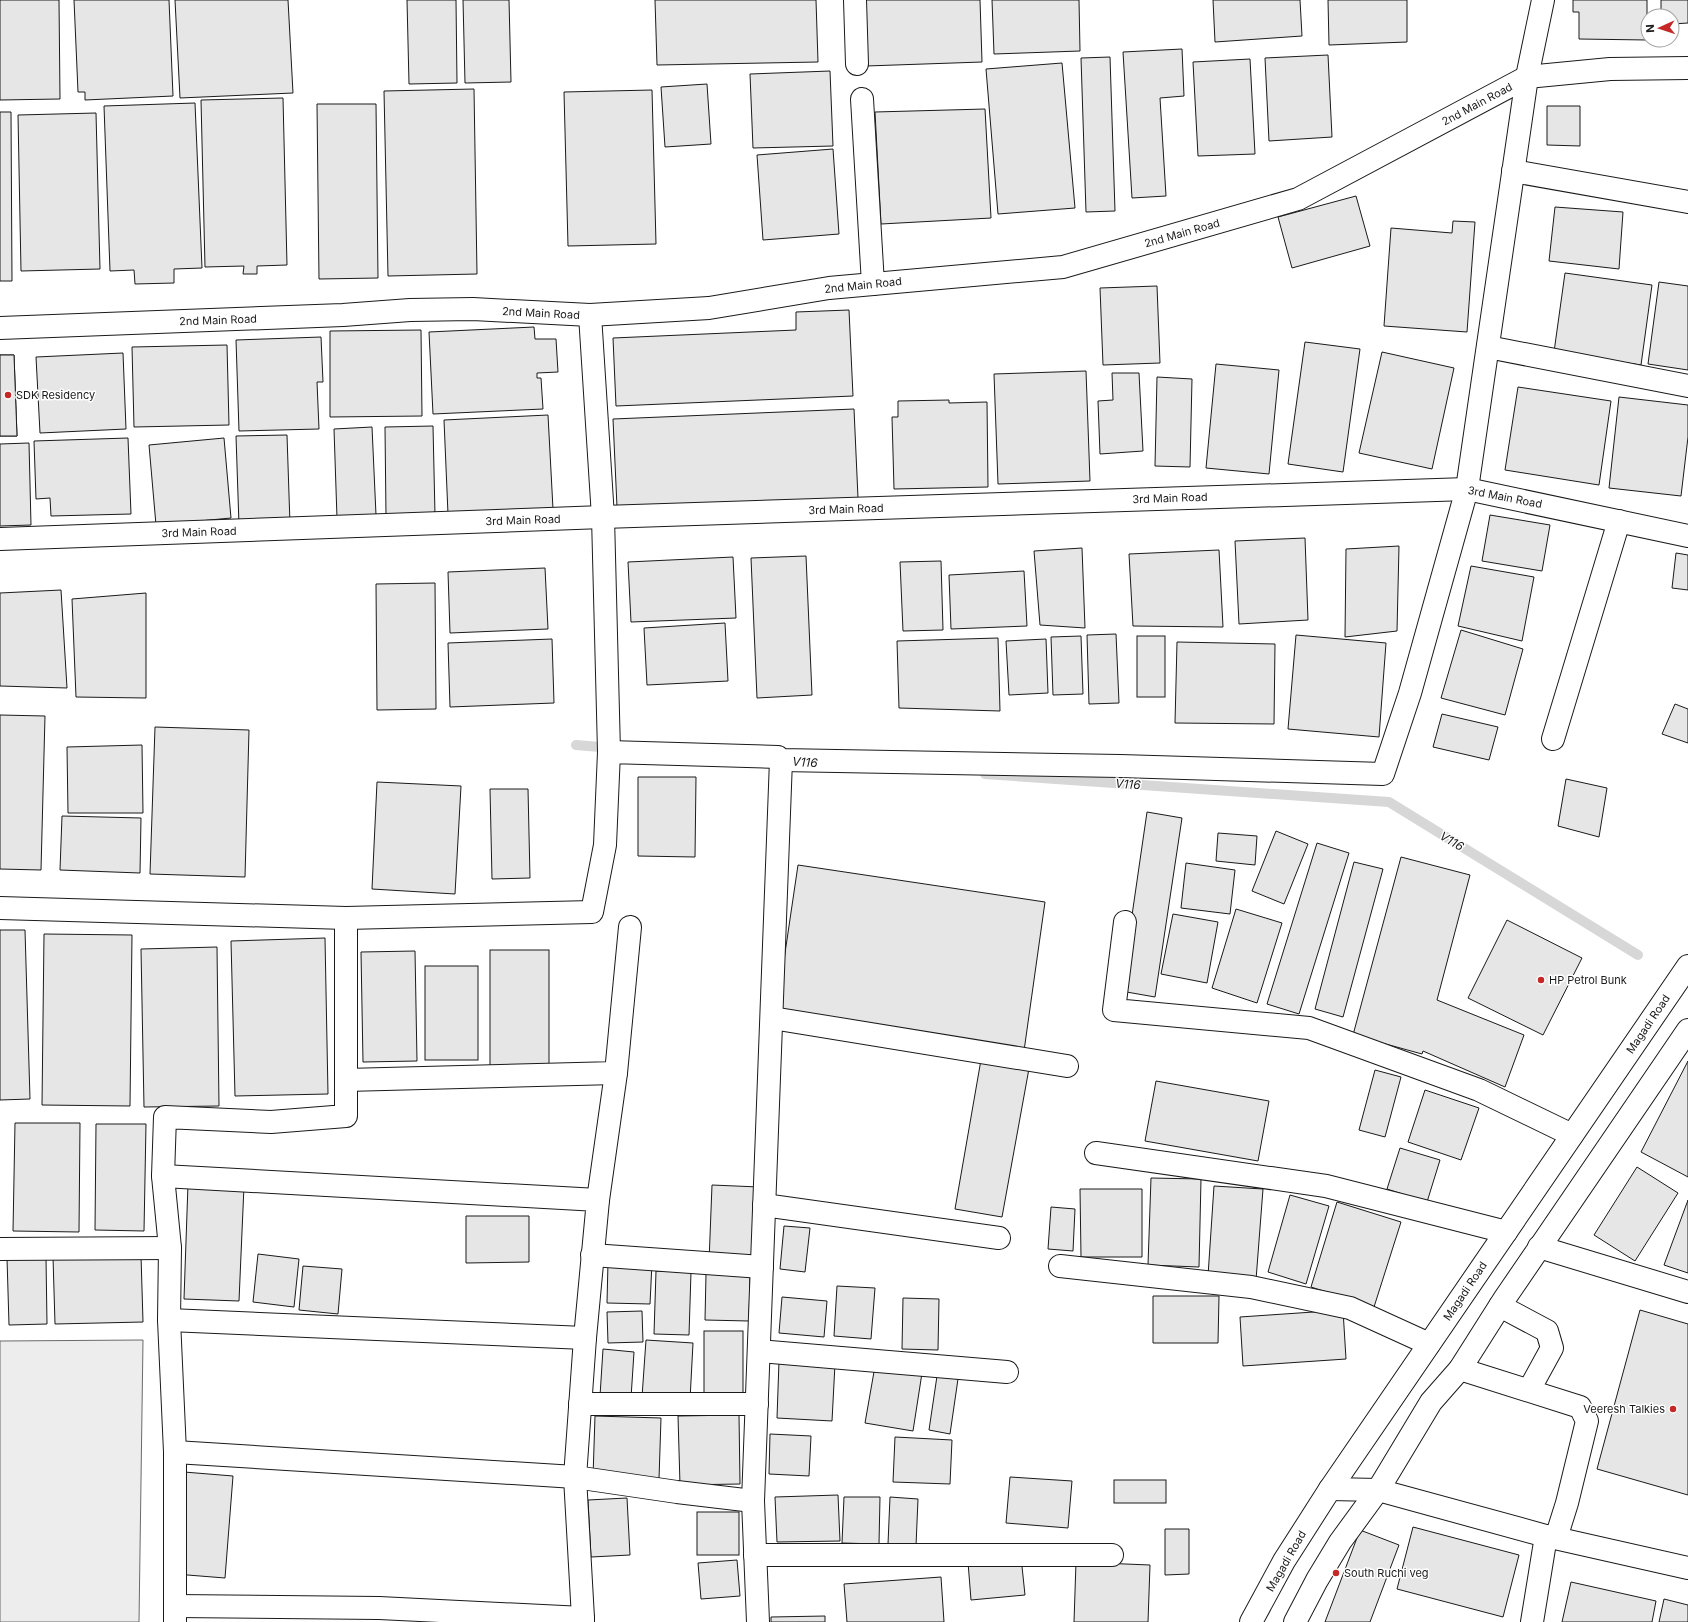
<svg xmlns="http://www.w3.org/2000/svg" width="1688" height="1622" font-family="Inter,sans-serif">
<style>
.built{fill:#ededed;stroke:#6a6a6a}
.lines{fill:none;stroke-linecap:round;stroke-linejoin:round}
.stream{stroke:#d7d7d7;stroke-width:10}
.building{fill:#e6e6e6;stroke:#1a1a1a}
.minor-casing{stroke:#1a1a1a;stroke-width:24}
.major-casing{stroke:#1a1a1a;stroke-width:24}
.minor{stroke:#fff;stroke-width:22}
.major{stroke:#fff;stroke-width:22}
.poi-dot{fill:#c62828;stroke:#fff;stroke-width:1.5}
.labels{text-anchor:middle;dominant-baseline:central;stroke-width:3;stroke-linejoin:round;paint-order:stroke}
.street-label{font-size:11px;fill:#1a1a1a;stroke:#fff}
.poi-label{font-size:11px;fill:#1a1a1a;stroke:#fff;text-anchor:start}
.water-label{font-size:12px;font-style:italic;fill:#1a1a1a;stroke:#fff}
</style>
<rect width="100%" height="100%" fill="#fff"/>
<path class="built" d="M 143,1340 L 139,1622 L 0,1622 L 0,1341 Z"/>
<g class="lines">
<g class="stream">
<path d="M 576,745 L 612,748"/>
<path d="M 985,774 L 1389,802 L 1638,955"/>
</g>
</g>
<g class="building">
<path d="M 0,0 L 59,0 L 60,99 L 0,100 Z"/>
<path d="M 74,0 L 169,0 L 173,96 L 85,100 L 85,92 L 78,92 Z"/>
<path d="M 175,0 L 288,0 L 293,93 L 180,98 Z"/>
<path d="M 407,0 L 456,0 L 457,83 L 409,84 Z"/>
<path d="M 463,0 L 509,0 L 511,82 L 465,83 Z"/>
<path d="M 655,0 L 816,0 L 818,62 L 657,65 Z"/>
<path d="M 864,0 L 980,0 L 982,62 L 866,66 Z"/>
<path d="M 992,0 L 1079,0 L 1080,51 L 994,54 Z"/>
<path d="M 1213,0 L 1300,0 L 1302,36 L 1215,42 Z"/>
<path d="M 1328,0 L 1407,0 L 1407,42 L 1329,45 Z"/>
<path d="M 1573,0 L 1647,0 L 1647,40 L 1579,39 L 1579,12 L 1573,12 Z"/>
<path d="M 1661,0 L 1688,0 L 1688,23 L 1672,24 L 1672,16 L 1661,16 Z"/>
<path d="M 1182,49 L 1184,96 L 1160,98 L 1166,196 L 1132,198 L 1123,52 Z"/>
<path d="M 1328,55 L 1332,137 L 1269,141 L 1265,58 Z"/>
<path d="M 1110,57 L 1115,211 L 1086,212 L 1081,58 Z"/>
<path d="M 1250,59 L 1255,154 L 1198,156 L 1193,62 Z"/>
<path d="M 1062,63 L 1075,208 L 998,214 L 986,69 Z"/>
<path d="M 830,71 L 833,146 L 753,148 L 750,74 Z"/>
<path d="M 707,84 L 711,144 L 665,147 L 661,87 Z"/>
<path d="M 474,89 L 477,274 L 388,276 L 384,91 Z"/>
<path d="M 652,90 L 656,244 L 568,246 L 564,92 Z"/>
<path d="M 283,98 L 287,265 L 257,266 L 257,274 L 243,274 L 244,266 L 205,267 L 201,100 Z"/>
<path d="M 195,103 L 202,268 L 174,269 L 174,283 L 135,284 L 134,270 L 110,271 L 104,106 Z"/>
<path d="M 317,104 L 376,104 L 378,278 L 319,279 Z"/>
<path d="M 1547,106 L 1580,106 L 1580,146 L 1547,145 Z"/>
<path d="M 985,109 L 991,218 L 881,224 L 875,112 Z"/>
<path d="M 0,112 L 11,112 L 12,281 L 0,281 Z"/>
<path d="M 96,113 L 100,269 L 21,271 L 18,115 Z"/>
<path d="M 833,149 L 839,234 L 763,240 L 757,155 Z"/>
<path d="M 1356,196 L 1370,246 L 1292,268 L 1278,217 Z"/>
<path d="M 1555,207 L 1623,212 L 1619,269 L 1549,261 Z"/>
<path d="M 1453,221 L 1475,222 L 1467,332 L 1384,326 L 1391,228 L 1452,233 Z"/>
<path d="M 1565,273 L 1652,285 L 1641,365 L 1554,352 Z"/>
<path d="M 1659,282 L 1688,286 L 1688,370 L 1648,364 Z"/>
<path d="M 1157,286 L 1160,363 L 1103,365 L 1100,288 Z"/>
<path d="M 849,310 L 853,396 L 616,406 L 613,338 L 796,330 L 796,312 Z"/>
<path d="M 534,327 L 535,339 L 556,339 L 558,372 L 537,373 L 537,378 L 541,378 L 543,409 L 433,414 L 429,332 Z"/>
<path d="M 421,330 L 422,416 L 330,417 L 330,331 Z"/>
<path d="M 321,337 L 323,382 L 317,382 L 319,429 L 239,431 L 236,340 Z"/>
<path d="M 1305,342 L 1360,349 L 1343,472 L 1288,464 Z"/>
<path d="M 227,345 L 229,425 L 134,427 L 132,347 Z"/>
<path d="M 1382,352 L 1454,368 L 1432,469 L 1359,453 Z"/>
<path d="M 123,353 L 126,429 L 40,433 L 36,357 Z"/>
<path d="M 0,355 L 14,355 L 17,436 L 0,436 Z"/>
<path d="M 0,355 L 14,355 L 17,436 L 0,436 Z"/>
<path d="M 1216,364 L 1279,370 L 1269,474 L 1206,468 Z"/>
<path d="M 1086,371 L 1090,481 L 998,484 L 994,374 Z"/>
<path d="M 1112,373 L 1139,373 L 1143,451 L 1100,454 L 1098,401 L 1113,400 Z"/>
<path d="M 1157,377 L 1192,379 L 1190,467 L 1155,466 Z"/>
<path d="M 1518,387 L 1611,401 L 1599,485 L 1505,470 Z"/>
<path d="M 1619,397 L 1688,405 L 1688,437 L 1681,496 L 1609,488 Z"/>
<path d="M 949,400 L 949,403 L 987,402 L 988,487 L 894,489 L 892,417 L 898,417 L 898,401 Z"/>
<path d="M 854,409 L 858,498 L 617,507 L 613,419 Z"/>
<path d="M 548,415 L 553,509 L 448,514 L 444,420 Z"/>
<path d="M 433,426 L 435,515 L 386,516 L 385,427 Z"/>
<path d="M 372,427 L 376,515 L 337,518 L 334,429 Z"/>
<path d="M 287,435 L 290,524 L 239,525 L 236,436 Z"/>
<path d="M 128,438 L 131,514 L 51,516 L 50,498 L 36,499 L 34,441 Z"/>
<path d="M 224,438 L 231,518 L 156,525 L 149,445 Z"/>
<path d="M 29,443 L 31,525 L 0,526 L 0,444 Z"/>
<path d="M 1490,515 L 1550,525 L 1542,571 L 1482,561 Z"/>
<path d="M 1305,538 L 1308,620 L 1239,624 L 1235,541 Z"/>
<path d="M 1399,546 L 1397,631 L 1345,637 L 1346,549 Z"/>
<path d="M 1082,548 L 1085,628 L 1040,625 L 1034,551 Z"/>
<path d="M 1219,550 L 1223,627 L 1133,626 L 1129,554 Z"/>
<path d="M 1676,553 L 1688,555 L 1688,590 L 1672,588 Z"/>
<path d="M 806,556 L 812,695 L 757,698 L 751,558 Z"/>
<path d="M 733,557 L 736,618 L 631,622 L 628,562 Z"/>
<path d="M 941,561 L 943,630 L 903,631 L 900,562 Z"/>
<path d="M 1471,566 L 1534,577 L 1522,641 L 1458,626 Z"/>
<path d="M 545,568 L 548,629 L 450,633 L 448,572 Z"/>
<path d="M 1024,571 L 1027,626 L 951,629 L 949,575 Z"/>
<path d="M 435,583 L 436,709 L 377,710 L 376,584 Z"/>
<path d="M 61,590 L 67,688 L 0,686 L 0,593 Z"/>
<path d="M 146,593 L 146,698 L 76,697 L 72,599 Z"/>
<path d="M 725,623 L 728,681 L 647,685 L 644,628 Z"/>
<path d="M 1461,630 L 1523,649 L 1505,715 L 1441,698 Z"/>
<path d="M 1116,634 L 1119,703 L 1089,704 L 1087,635 Z"/>
<path d="M 1296,635 L 1386,643 L 1379,737 L 1288,729 Z"/>
<path d="M 1081,636 L 1083,694 L 1053,695 L 1051,637 Z"/>
<rect x="1137" y="636" width="28" height="61"/>
<path d="M 998,638 L 1000,711 L 899,708 L 897,641 Z"/>
<path d="M 552,639 L 554,703 L 450,707 L 448,643 Z"/>
<path d="M 1046,639 L 1048,693 L 1009,695 L 1006,641 Z"/>
<path d="M 1177,642 L 1275,644 L 1274,724 L 1175,723 Z"/>
<path d="M 1675,704 L 1688,709 L 1688,743 L 1662,734 Z"/>
<path d="M 1442,714 L 1498,727 L 1489,760 L 1433,747 Z"/>
<path d="M 0,715 L 45,716 L 41,870 L 0,869 Z"/>
<path d="M 155,727 L 249,730 L 245,877 L 150,874 Z"/>
<path d="M 142,745 L 143,813 L 68,813 L 67,747 Z"/>
<path d="M 638,777 L 696,777 L 695,857 L 638,856 Z"/>
<path d="M 1566,779 L 1607,788 L 1599,837 L 1558,826 Z"/>
<path d="M 377,782 L 461,786 L 455,894 L 372,889 Z"/>
<path d="M 490,789 L 528,789 L 530,878 L 492,879 Z"/>
<path d="M 1147,812 L 1182,818 L 1155,997 L 1121,991 Z"/>
<path d="M 62,816 L 141,818 L 140,873 L 60,870 Z"/>
<path d="M 1276,831 L 1308,844 L 1284,904 L 1252,891 Z"/>
<path d="M 1218,833 L 1257,836 L 1255,865 L 1216,861 Z"/>
<path d="M 1317,843 L 1349,853 L 1299,1014 L 1267,1004 Z"/>
<path d="M 1401,857 L 1470,875 L 1437,1000 L 1524,1035 L 1505,1087 L 1423,1051 L 1422,1054 L 1353,1035 Z"/>
<path d="M 1354,862 L 1383,869 L 1343,1017 L 1315,1009 Z"/>
<path d="M 1186,863 L 1235,870 L 1230,914 L 1181,908 Z"/>
<path d="M 798,865 L 1045,902 L 1024,1051 L 776,1014 Z"/>
<path d="M 1236,909 L 1282,923 L 1257,1003 L 1212,988 Z"/>
<path d="M 1173,914 L 1218,922 L 1207,983 L 1161,974 Z"/>
<path d="M 1507,920 L 1582,958 L 1543,1035 L 1468,998 Z"/>
<path d="M 0,930 L 25,930 L 30,1099 L 0,1100 Z"/>
<path d="M 44,934 L 132,935 L 130,1106 L 42,1105 Z"/>
<path d="M 325,938 L 328,1094 L 235,1096 L 231,941 Z"/>
<path d="M 217,947 L 219,1106 L 144,1107 L 141,949 Z"/>
<rect x="490" y="950" width="59" height="118"/>
<path d="M 415,951 L 417,1061 L 363,1062 L 361,952 Z"/>
<rect x="425" y="966" width="53" height="94"/>
<path d="M 982,1054 L 1030,1063 L 1002,1217 L 955,1209 Z"/>
<path d="M 1688,1061 L 1688,1177 L 1641,1152 Z"/>
<path d="M 1375,1070 L 1401,1077 L 1385,1137 L 1359,1130 Z"/>
<path d="M 1156,1081 L 1269,1101 L 1258,1161 L 1145,1141 Z"/>
<path d="M 1425,1090 L 1479,1108 L 1461,1160 L 1408,1142 Z"/>
<path d="M 15,1123 L 80,1123 L 79,1232 L 13,1231 Z"/>
<path d="M 96,1124 L 146,1124 L 144,1231 L 95,1230 Z"/>
<path d="M 1400,1148 L 1440,1160 L 1427,1202 L 1387,1189 Z"/>
<path d="M 1637,1167 L 1678,1193 L 1635,1261 L 1594,1235 Z"/>
<path d="M 1151,1178 L 1201,1179 L 1199,1267 L 1148,1265 Z"/>
<path d="M 188,1184 L 244,1186 L 239,1301 L 184,1299 Z"/>
<path d="M 712,1185 L 759,1187 L 756,1263 L 709,1262 Z"/>
<path d="M 1214,1186 L 1263,1189 L 1256,1280 L 1208,1276 Z"/>
<path d="M 1080,1189 L 1142,1189 L 1142,1257 L 1081,1257 Z"/>
<path d="M 1290,1195 L 1329,1206 L 1306,1284 L 1268,1272 Z"/>
<path d="M 1688,1200 L 1688,1273 L 1664,1265 Z"/>
<path d="M 1337,1202 L 1401,1222 L 1374,1307 L 1311,1287 Z"/>
<path d="M 1051,1207 L 1075,1209 L 1073,1251 L 1048,1249 Z"/>
<path d="M 466,1216 L 529,1216 L 529,1262 L 466,1263 Z"/>
<path d="M 784,1226 L 810,1228 L 805,1272 L 780,1269 Z"/>
<path d="M 258,1254 L 299,1259 L 294,1307 L 253,1302 Z"/>
<path d="M 141,1255 L 143,1322 L 55,1324 L 53,1257 Z"/>
<path d="M 46,1257 L 47,1324 L 9,1325 L 7,1258 Z"/>
<path d="M 608,1262 L 652,1263 L 650,1304 L 607,1303 Z"/>
<path d="M 303,1266 L 342,1269 L 338,1314 L 299,1310 Z"/>
<path d="M 656,1271 L 691,1272 L 689,1335 L 654,1334 Z"/>
<path d="M 706,1274 L 750,1275 L 749,1321 L 705,1320 Z"/>
<path d="M 837,1286 L 875,1288 L 871,1339 L 834,1336 Z"/>
<path d="M 1153,1296 L 1219,1296 L 1218,1343 L 1153,1343 Z"/>
<path d="M 782,1297 L 827,1301 L 824,1337 L 779,1333 Z"/>
<path d="M 903,1298 L 939,1299 L 938,1350 L 902,1349 Z"/>
<path d="M 1343,1310 L 1346,1359 L 1243,1366 L 1240,1317 Z"/>
<path d="M 1640,1310 L 1688,1324 L 1688,1495 L 1597,1469 Z"/>
<path d="M 642,1311 L 643,1342 L 608,1343 L 607,1312 Z"/>
<rect x="704" y="1331" width="39" height="71"/>
<path d="M 646,1340 L 693,1343 L 690,1400 L 642,1397 Z"/>
<path d="M 603,1349 L 634,1352 L 631,1398 L 600,1396 Z"/>
<path d="M 779,1361 L 835,1364 L 832,1421 L 777,1418 Z"/>
<path d="M 875,1366 L 922,1373 L 913,1431 L 865,1423 Z"/>
<path d="M 937,1376 L 958,1379 L 950,1434 L 929,1430 Z"/>
<path d="M 739,1415 L 740,1484 L 680,1485 L 678,1416 Z"/>
<path d="M 595,1416 L 661,1418 L 659,1479 L 593,1477 Z"/>
<path d="M 770,1434 L 811,1436 L 809,1476 L 769,1474 Z"/>
<path d="M 895,1437 L 952,1440 L 950,1484 L 893,1482 Z"/>
<path d="M 184,1472 L 233,1476 L 225,1578 L 175,1574 Z"/>
<path d="M 1010,1477 L 1072,1481 L 1068,1528 L 1006,1523 Z"/>
<rect x="1114" y="1480" width="52" height="23"/>
<path d="M 838,1495 L 840,1541 L 777,1542 L 775,1497 Z"/>
<path d="M 844,1497 L 880,1497 L 879,1544 L 842,1543 Z"/>
<path d="M 890,1497 L 918,1499 L 916,1546 L 888,1544 Z"/>
<path d="M 627,1498 L 630,1555 L 591,1557 L 588,1500 Z"/>
<rect x="697" y="1512" width="42" height="43"/>
<path d="M 1413,1527 L 1519,1555 L 1503,1617 L 1397,1589 Z"/>
<path d="M 1165,1529 L 1189,1529 L 1189,1574 L 1165,1575 Z"/>
<path d="M 1360,1530 L 1399,1545 L 1370,1622 L 1325,1622 Z"/>
<path d="M 1021,1557 L 1025,1595 L 971,1600 L 968,1562 Z"/>
<path d="M 737,1560 L 740,1596 L 701,1599 L 698,1563 Z"/>
<path d="M 1076,1562 L 1150,1565 L 1148,1622 L 1074,1622 Z"/>
<path d="M 941,1577 L 944,1622 L 847,1622 L 844,1584 Z"/>
<path d="M 1571,1582 L 1656,1601 L 1652,1622 L 1562,1622 Z"/>
<path d="M 1664,1599 L 1688,1605 L 1688,1622 L 1659,1622 Z"/>
<path d="M 825,1616 L 825,1622 L 771,1622 L 771,1617 Z"/>
</g>
<g class="lines">
<defs>
<g id="minor">
<path d="M 855,0 L 857,64"/>
<path d="M 862,99 L 873,284"/>
<path d="M 1513,171 L 1688,202"/>
<path d="M 590,315 L 603,517 L 609,752"/>
<path d="M 0,328 L 343,315 L 410,310 L 473,309 L 590,315 L 709,308 L 829,288 L 1063,267 L 1298,199 L 1527,77 L 1610,69 L 1688,68"/>
<path d="M 1488,347 L 1688,386"/>
<path d="M 0,539 L 603,517 L 1467,489 L 1688,536"/>
<path d="M 1553,739 L 1619,521"/>
<path d="M 0,908 L 346,918 L 592,912 L 605,845 L 609,752 L 778,757 L 781,760 L 1120,766 L 1383,774 L 1410,693 L 1467,489 L 1527,77 L 1543,0"/>
<path d="M 1125,922 L 1114,1010 L 1309,1028 L 1479,1090 L 1572,1135"/>
<path d="M 772,1018 L 1067,1066"/>
<path d="M 346,1080 L 616,1073 L 630,927"/>
<path d="M 1096,1153 L 1326,1186 L 1506,1232"/>
<path d="M 163,1176 L 598,1200 L 585,1338 L 575,1477 L 583,1618"/>
<path d="M 598,1200 L 616,1073"/>
<path d="M 764,1205 L 999,1238"/>
<path d="M 1539,1247 L 1688,1292"/>
<path d="M 0,1249 L 170,1248"/>
<path d="M 592,1255 L 762,1267"/>
<path d="M 1060,1266 L 1251,1287 L 1350,1308 L 1429,1344"/>
<path d="M 1500,1306 L 1547,1331 L 1552,1348 L 1529,1390"/>
<path d="M 169,1320 L 585,1338"/>
<path d="M 759,1351 L 1007,1372"/>
<path d="M 1460,1369 L 1580,1407 L 1587,1421 L 1567,1503 L 1556,1538"/>
<path d="M 580,1404 L 757,1404"/>
<path d="M 175,1452 L 575,1477 L 677,1492 L 753,1501"/>
<path d="M 755,1555 L 1112,1555"/>
<path d="M 175,1606 L 379,1608 L 583,1618 L 583,1622"/>
<path d="M 175,1622 L 175,1452 L 169,1320 L 170,1248 L 163,1176 L 165,1117 L 271,1122 L 346,1116 L 346,918"/>
<path d="M 758,1622 L 753,1501 L 781,760"/>
<path d="M 1532,1622 L 1546,1536"/>
</g>
<g id="major">
<path d="M 1330,1489 L 1378,1490 L 1546,1536 L 1688,1568"/>
<path d="M 1251,1622 L 1284,1561 L 1330,1489 L 1688,966"/>
<path d="M 1295,1622 L 1317,1580 L 1340,1542 L 1378,1490 L 1431,1402 L 1460,1369 L 1505,1298 L 1688,1030"/>
</g>
</defs>
<use href="#minor" class="minor-casing"/>
<use href="#major" class="major-casing"/>
<use href="#minor" class="minor"/>
<use href="#major" class="major"/>
</g>
<g class="poi-dot">
<circle cx="8" cy="395" r="4"/>
<circle cx="1541" cy="980" r="4"/>
<circle cx="1673" cy="1409" r="4"/>
<circle cx="1336" cy="1573" r="4"/>
</g>
<g class="labels">
<g class="street-label">
<text transform="translate(1477 104) rotate(-28)">2nd Main Road</text>
<text transform="translate(1182 233) rotate(-16)">2nd Main Road</text>
<text transform="translate(863 285) rotate(-6)">2nd Main Road</text>
<text transform="translate(541 313) rotate(3)">2nd Main Road</text>
<text transform="translate(218 320) rotate(-2)">2nd Main Road</text>
<text transform="translate(1505 497) rotate(11)">3rd Main Road</text>
<text transform="translate(1170 498) rotate(-2)">3rd Main Road</text>
<text transform="translate(846 509) rotate(-2)">3rd Main Road</text>
<text transform="translate(523 520) rotate(-2)">3rd Main Road</text>
<text transform="translate(199 532) rotate(-2)">3rd Main Road</text>
<text transform="translate(1648 1024) rotate(-56)">Magadi Road</text>
<text transform="translate(1465 1291) rotate(-56)">Magadi Road</text>
<text transform="translate(1286 1561) rotate(-60)">Magadi Road</text>
</g>
<g class="poi-label">
<text x="16" y="395">SDK Residency</text>
<text x="1549" y="980">HP Petrol Bunk</text>
<text x="1665" y="1409" text-anchor="end">Veeresh Talkies</text>
<text x="1344" y="1573">South Ruchi veg</text>
</g>
<g class="water-label">
<text transform="translate(805 762) rotate(4)">V116</text>
<text transform="translate(1128 784) rotate(4)">V116</text>
<text transform="translate(1452 841) rotate(31)">V116</text>
</g>
</g>
<g transform="translate(1660 28) rotate(267)"><circle r="19" fill="#ffffff" stroke="#a3a3a3"/>
<path d="M0-3L7 15L0 10L-7 15Z" fill="#c62828"/>
<text y="-6" font-size="11" font-weight="bold" text-anchor="middle" fill="#1a1a1a">N</text>
</g>
</svg>
